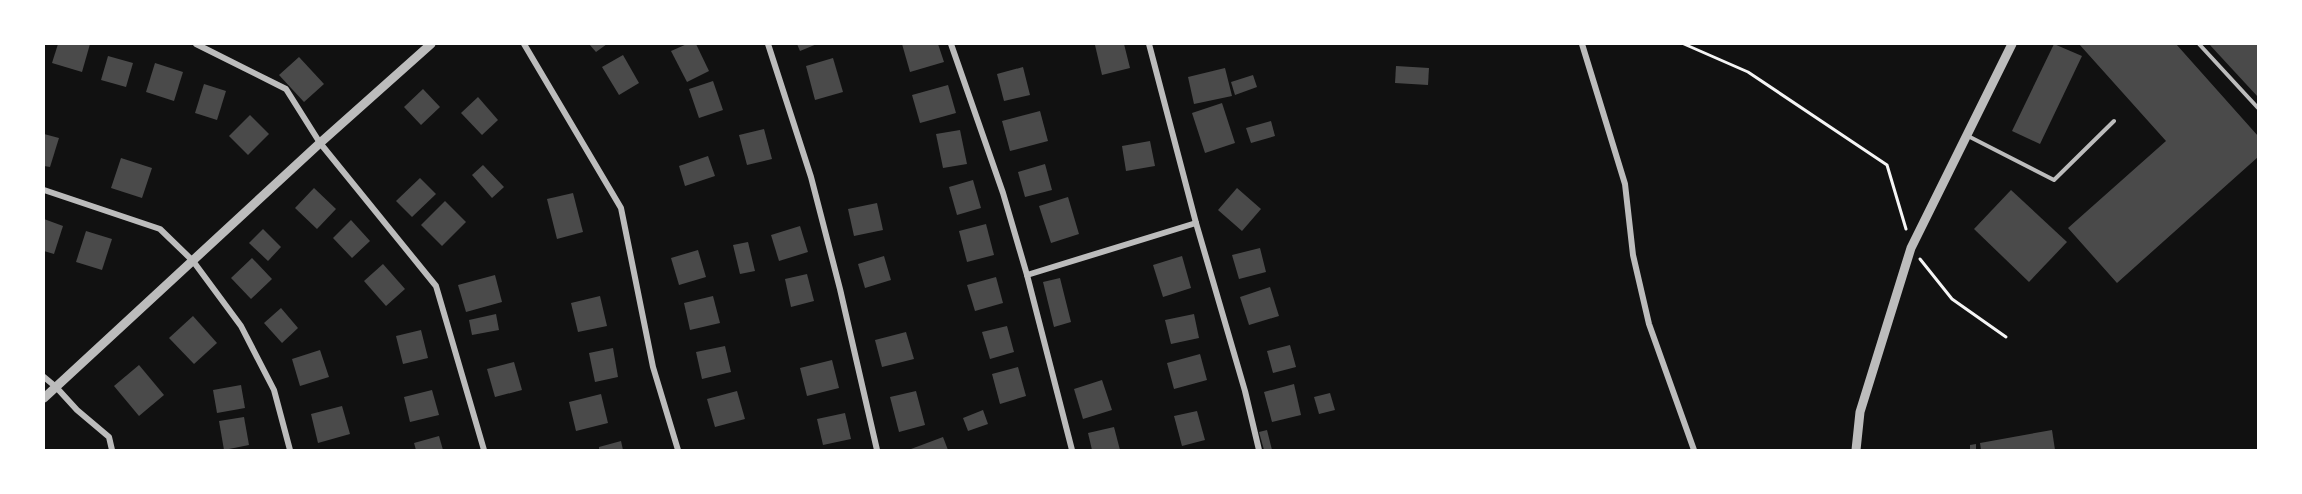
<svg xmlns="http://www.w3.org/2000/svg" width="2302" height="494" font-family="'Golos Text',sans-serif">
<style>
.building{fill:#4a4a4a}
.lines{fill:none;stroke-linecap:round;stroke-linejoin:round}
.path{stroke:#f5f5f5;stroke-width:3}
.service{stroke:#bcbcbc;stroke-width:4}
.minor{stroke:#bcbcbc;stroke-width:6}
.tertiary{stroke:#bcbcbc;stroke-width:9}
</style>
<rect width="100%" height="100%" fill="#111"/>
<g class="building">
<path d="M 58,44 L 90,44 L 82,72 L 52,63 Z"/>
<path d="M 589,44 L 607,44 L 596,52 Z"/>
<path d="M 687,44 L 696,44 L 709,71 L 687,82 L 671,51 Z"/>
<path d="M 797,44 L 817,44 L 800,51 Z"/>
<path d="M 902,44 L 938,44 L 944,62 L 910,72 Z"/>
<path d="M 1099,44 L 1124,44 L 1130,68 L 1102,75 L 1095,45 Z"/>
<path d="M 2054,44 L 2082,56 L 2040,144 L 2012,131 Z"/>
<path d="M 2079,44 L 2176,44 L 2258,136 L 2258,157 L 2117,283 L 2068,228 L 2166,141 Z"/>
<path d="M 2209,44 L 2258,44 L 2258,97 Z"/>
<path d="M 623,55 L 639,83 L 619,95 L 602,67 Z"/>
<path d="M 108,56 L 133,63 L 126,87 L 101,80 Z"/>
<path d="M 299,57 L 324,84 L 304,102 L 279,75 Z"/>
<path d="M 833,58 L 843,92 L 815,100 L 806,66 Z"/>
<path d="M 155,63 L 183,72 L 174,101 L 146,92 Z"/>
<path d="M 1396,66 L 1429,68 L 1428,85 L 1395,83 Z"/>
<path d="M 1023,67 L 1030,95 L 1004,101 L 997,74 Z"/>
<path d="M 1225,68 L 1232,96 L 1194,104 L 1188,77 Z"/>
<path d="M 1253,75 L 1257,87 L 1235,95 L 1231,82 Z"/>
<path d="M 713,81 L 723,110 L 699,118 L 689,89 Z"/>
<path d="M 204,84 L 226,91 L 217,120 L 195,113 Z"/>
<path d="M 948,85 L 956,113 L 920,123 L 912,95 Z"/>
<path d="M 423,89 L 440,107 L 421,125 L 404,107 Z"/>
<path d="M 478,97 L 498,120 L 482,135 L 461,113 Z"/>
<path d="M 1222,103 L 1235,143 L 1205,153 L 1192,113 Z"/>
<path d="M 1040,111 L 1048,141 L 1010,151 L 1002,121 Z"/>
<path d="M 250,115 L 269,134 L 248,155 L 229,136 Z"/>
<path d="M 1271,121 L 1275,136 L 1251,143 L 1246,128 Z"/>
<path d="M 764,129 L 772,159 L 747,165 L 739,135 Z"/>
<path d="M 960,130 L 967,164 L 943,168 L 936,134 Z"/>
<path d="M 44,134 L 59,138 L 50,167 L 44,166 Z"/>
<path d="M 1150,141 L 1155,166 L 1126,171 L 1122,146 Z"/>
<path d="M 708,156 L 715,176 L 685,186 L 679,166 Z"/>
<path d="M 121,158 L 152,168 L 142,198 L 111,188 Z"/>
<path d="M 1045,164 L 1052,190 L 1025,197 L 1018,172 Z"/>
<path d="M 483,165 L 504,187 L 492,198 L 472,175 Z"/>
<path d="M 420,178 L 436,194 L 412,217 L 396,201 Z"/>
<path d="M 973,180 L 981,208 L 957,215 L 949,187 Z"/>
<path d="M 314,188 L 336,209 L 317,229 L 295,208 Z"/>
<path d="M 1237,188 L 1261,209 L 1242,231 L 1218,210 Z"/>
<path d="M 2011,190 L 2067,242 L 2029,282 L 1974,229 Z"/>
<path d="M 573,193 L 583,232 L 557,239 L 547,199 Z"/>
<path d="M 1068,197 L 1079,234 L 1051,243 L 1039,206 Z"/>
<path d="M 445,201 L 466,222 L 442,246 L 421,225 Z"/>
<path d="M 877,203 L 883,230 L 854,236 L 848,209 Z"/>
<path d="M 44,219 L 63,226 L 54,254 L 44,251 Z"/>
<path d="M 351,220 L 370,241 L 352,258 L 333,238 Z"/>
<path d="M 986,224 L 994,255 L 967,262 L 959,231 Z"/>
<path d="M 800,226 L 808,252 L 779,261 L 771,235 Z"/>
<path d="M 263,229 L 281,247 L 268,261 L 249,243 Z"/>
<path d="M 86,231 L 112,239 L 102,270 L 76,262 Z"/>
<path d="M 748,242 L 755,271 L 740,274 L 733,245 Z"/>
<path d="M 1260,248 L 1266,272 L 1239,279 L 1232,255 Z"/>
<path d="M 698,250 L 706,277 L 679,285 L 671,258 Z"/>
<path d="M 884,256 L 891,280 L 865,288 L 858,264 Z"/>
<path d="M 1182,256 L 1191,288 L 1163,297 L 1153,265 Z"/>
<path d="M 252,258 L 272,279 L 251,299 L 231,278 Z"/>
<path d="M 383,264 L 405,289 L 386,306 L 364,281 Z"/>
<path d="M 807,274 L 814,301 L 791,307 L 785,279 Z"/>
<path d="M 495,275 L 502,302 L 466,312 L 458,285 Z"/>
<path d="M 996,277 L 1003,303 L 975,311 L 967,285 Z"/>
<path d="M 1060,278 L 1071,322 L 1054,327 L 1043,282 Z"/>
<path d="M 1270,287 L 1279,316 L 1249,325 L 1240,297 Z"/>
<path d="M 600,296 L 607,326 L 578,332 L 571,303 Z"/>
<path d="M 713,296 L 720,323 L 690,330 L 684,303 Z"/>
<path d="M 281,308 L 298,328 L 282,343 L 264,323 Z"/>
<path d="M 496,314 L 499,330 L 472,335 L 469,320 Z"/>
<path d="M 1194,314 L 1199,338 L 1171,344 L 1165,320 Z"/>
<path d="M 193,316 L 217,343 L 194,364 L 169,338 Z"/>
<path d="M 1007,326 L 1014,352 L 990,359 L 982,332 Z"/>
<path d="M 421,330 L 428,358 L 403,364 L 396,336 Z"/>
<path d="M 906,332 L 914,359 L 882,367 L 875,340 Z"/>
<path d="M 1290,345 L 1296,367 L 1273,373 L 1267,351 Z"/>
<path d="M 725,346 L 731,372 L 702,379 L 696,352 Z"/>
<path d="M 613,348 L 618,377 L 595,382 L 589,353 Z"/>
<path d="M 320,350 L 329,377 L 300,386 L 292,359 Z"/>
<path d="M 1200,354 L 1207,380 L 1174,389 L 1167,363 Z"/>
<path d="M 832,360 L 839,388 L 807,396 L 800,368 Z"/>
<path d="M 514,362 L 522,390 L 495,397 L 487,369 Z"/>
<path d="M 139,365 L 164,395 L 139,416 L 114,386 Z"/>
<path d="M 1018,367 L 1026,396 L 1000,404 L 992,374 Z"/>
<path d="M 1102,380 L 1112,410 L 1083,419 L 1074,389 Z"/>
<path d="M 1294,384 L 1301,415 L 1272,422 L 1264,392 Z"/>
<path d="M 241,385 L 245,408 L 217,413 L 213,390 Z"/>
<path d="M 432,390 L 439,415 L 410,422 L 404,397 Z"/>
<path d="M 737,391 L 745,419 L 715,427 L 707,399 Z"/>
<path d="M 916,391 L 925,425 L 899,432 L 890,397 Z"/>
<path d="M 1330,393 L 1335,410 L 1319,414 L 1314,397 Z"/>
<path d="M 601,394 L 608,423 L 576,431 L 569,402 Z"/>
<path d="M 342,406 L 350,434 L 318,443 L 311,414 Z"/>
<path d="M 983,410 L 988,424 L 968,431 L 963,418 Z"/>
<path d="M 1197,411 L 1205,440 L 1182,446 L 1174,416 Z"/>
<path d="M 845,413 L 851,439 L 823,445 L 817,419 Z"/>
<path d="M 244,417 L 249,445 L 224,450 L 219,421 Z"/>
<path d="M 1114,427 L 1120,450 L 1092,450 L 1088,433 Z"/>
<path d="M 1267,430 L 1272,450 L 1264,450 L 1259,432 Z"/>
<path d="M 2052,430 L 2055,450 L 1981,450 L 1980,443 Z"/>
<path d="M 439,436 L 443,450 L 416,450 L 414,443 Z"/>
<path d="M 943,437 L 948,450 L 912,450 L 911,449 Z"/>
<path d="M 621,441 L 623,450 L 599,450 L 599,447 Z"/>
<path d="M 1976,444 L 1976,450 L 1970,450 L 1970,445 Z"/>
</g>
<g class="lines">
<g class="path">
<path d="M 1684,44 L 1748,72 L 1887,165 L 1906,229"/>
<path d="M 1920,259 L 1952,299 L 2006,337"/>
</g>
<g class="service">
<path d="M 2199,44 L 2258,108"/>
<path d="M 1968,136 L 2054,180 L 2114,121"/>
</g>
<g class="minor">
<path d="M 196,44 L 286,89 L 320,143 L 436,286 L 484,450"/>
<path d="M 524,44 L 621,208 L 653,367 L 678,450"/>
<path d="M 768,44 L 811,177 L 840,289 L 877,450"/>
<path d="M 951,44 L 1003,193 L 1027,275 L 1072,450"/>
<path d="M 1149,44 L 1196,223 L 1245,391 L 1259,450"/>
<path d="M 1582,44 L 1625,184 L 1633,255 L 1649,324 L 1694,450"/>
<path d="M 44,190 L 160,229 L 193,261 L 241,326 L 274,390 L 290,450"/>
<path d="M 1027,275 L 1196,223"/>
<path d="M 44,377 L 56,387 L 77,410 L 109,437 L 112,450"/>
</g>
<g class="tertiary">
<path d="M 44,398 L 320,143 L 431,44"/>
<path d="M 1856,450 L 1860,412 L 1911,248 L 2012,44"/>
</g>
</g>
<rect width="2302" height="494" fill="none" stroke="#ffffff" stroke-width="90"/>
</svg>
